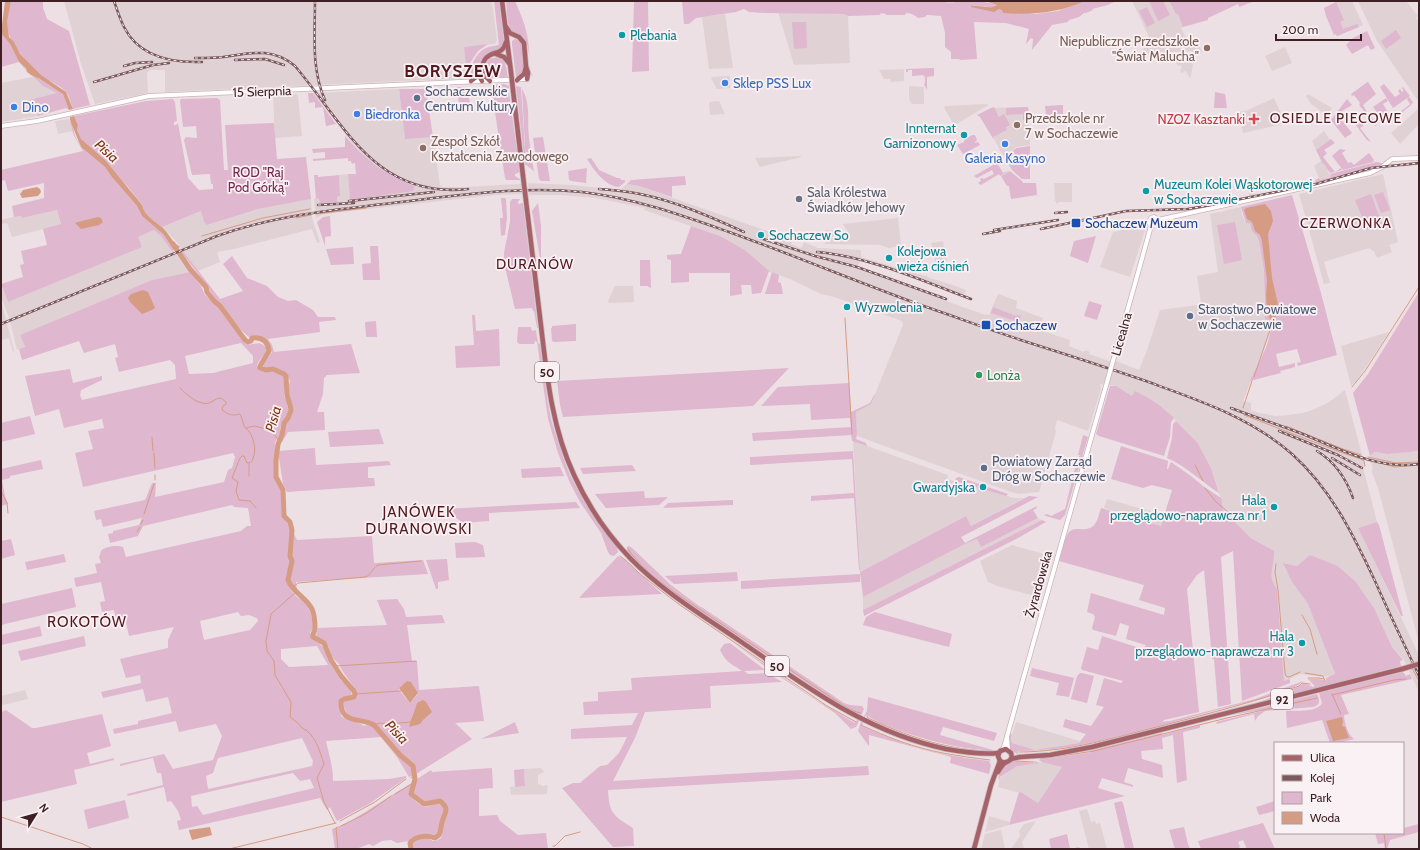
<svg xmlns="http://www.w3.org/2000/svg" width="1420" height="850" font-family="Cabin,sans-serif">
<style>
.built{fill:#e0d1d5}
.green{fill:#dfb7cf;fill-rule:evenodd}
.water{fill:#d69c83}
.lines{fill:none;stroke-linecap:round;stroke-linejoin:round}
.stream{stroke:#d69c83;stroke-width:1}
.river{stroke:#d69c83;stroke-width:5}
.secondary-casing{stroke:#cdb2b8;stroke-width:5.5}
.primary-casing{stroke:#c5bcbd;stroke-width:6}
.secondary{stroke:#fff;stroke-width:4}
.primary{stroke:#a66169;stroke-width:4.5}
.rail-casing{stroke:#7a595d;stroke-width:2.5}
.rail{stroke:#f9f1f4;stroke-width:1;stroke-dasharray:3;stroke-linecap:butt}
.secondary-bridge-casing{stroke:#cdb2b8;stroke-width:5.5;stroke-linecap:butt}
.primary-bridge-casing{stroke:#c5bcbd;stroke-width:6;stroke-linecap:butt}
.secondary-bridge{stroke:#fff;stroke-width:4}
.primary-bridge{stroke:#a66169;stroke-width:4.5}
.culture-dot{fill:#0f9aa8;stroke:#f9f1f4;stroke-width:1.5}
.education-dot{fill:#8d6e63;stroke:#f9f1f4;stroke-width:1.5}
.shop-dot{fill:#3f7fe0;stroke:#f9f1f4;stroke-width:1.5}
.service-dot{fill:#5c6f8a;stroke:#f9f1f4;stroke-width:1.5}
.health-dot{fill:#e0444e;stroke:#f9f1f4;stroke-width:1.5}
.worship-dot{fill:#6b7280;stroke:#f9f1f4;stroke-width:1.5}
.transit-dot{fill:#1a4fb4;stroke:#f9f1f4;stroke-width:1.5}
.leisure-dot{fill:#2e9e5b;stroke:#f9f1f4;stroke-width:1.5}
.labels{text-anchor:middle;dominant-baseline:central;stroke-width:3.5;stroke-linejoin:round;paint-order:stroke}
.shield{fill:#f9f1f4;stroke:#765e62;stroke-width:1}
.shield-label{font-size:12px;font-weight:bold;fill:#3e1f23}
.culture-label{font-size:13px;fill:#0d838f;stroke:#f9f1f4;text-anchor:start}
.education-label{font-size:13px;fill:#785e54;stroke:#f9f1f4;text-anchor:start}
.shop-label{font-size:13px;fill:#366cbe;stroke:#f9f1f4;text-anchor:start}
.street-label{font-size:13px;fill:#3e1f23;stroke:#f9f1f4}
.service-label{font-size:13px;fill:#4e5e75;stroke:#f9f1f4;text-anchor:start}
.health-label{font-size:13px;fill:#be3a42;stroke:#f9f1f4;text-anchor:end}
.park-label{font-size:13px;fill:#78264d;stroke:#f9f1f4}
.worship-label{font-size:13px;fill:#5b616d;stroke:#f9f1f4;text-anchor:start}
.transit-label{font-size:13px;fill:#164399;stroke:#f9f1f4;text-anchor:start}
.leisure-label{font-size:13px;fill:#27864d;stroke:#f9f1f4;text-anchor:start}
.neighbourhood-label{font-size:14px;letter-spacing:1px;fill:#52191f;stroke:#f9f1f4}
.water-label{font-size:14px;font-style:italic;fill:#7f3514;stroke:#f9f1f4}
.quarter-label{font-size:15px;letter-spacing:1px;fill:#52191f;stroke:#f9f1f4}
.district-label{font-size:17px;font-weight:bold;letter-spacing:1px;fill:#52191f;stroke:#f9f1f4}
</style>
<rect width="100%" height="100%" fill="#ece0e4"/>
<g class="built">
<path d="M 64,1 L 492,1 L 497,40 L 495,44 L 464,47 L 467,78 L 165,92 L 165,70 L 150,70 L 147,73 L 148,93 L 95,104 L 81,64 L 72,30 Z"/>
<path d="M 1132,1 L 1169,1 L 1176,14 L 1178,14 L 1183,27 L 1181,28 L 1190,46 L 1197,44 L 1199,44 L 1202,52 L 1193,53 L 1192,51 L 1144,54 L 1143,42 L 1151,41 Z"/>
<path d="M 1339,1 L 1352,1 L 1363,25 L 1337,36 L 1324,8 Z"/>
<path d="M 1358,1 L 1403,2 L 1406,1 L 1418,16 L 1416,18 L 1419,22 L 1419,102 L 1377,41 Z"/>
<path d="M 778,12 L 846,14 L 848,16 L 850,63 L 794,65 Z"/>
<path d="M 725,14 L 733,68 L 709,69 L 702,17 Z"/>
<path d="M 1285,47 L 1292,63 L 1272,71 L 1265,56 Z"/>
<path d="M 1189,60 L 1192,62 L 1193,66 L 1190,79 L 1186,71 L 1181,73 L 1180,70 L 1182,69 L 1181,65 L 1178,66 L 1175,61 Z"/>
<path d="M 904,69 L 904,81 L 891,82 L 890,79 L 884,79 L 879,70 Z"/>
<path d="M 730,76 L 730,88 L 717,89 L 711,78 L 712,77 Z"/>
<path d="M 32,77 L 43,86 L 57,93 L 36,106 L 38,116 L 1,122 L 1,83 Z"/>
<path d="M 909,86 L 924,87 L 924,104 L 912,104 L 909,99 Z"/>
<path d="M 399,89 L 405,138 L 433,137 L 440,185 L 443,187 L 466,187 L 521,184 L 522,194 L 496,195 L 341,212 L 322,215 L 316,218 L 314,199 L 319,198 L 320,204 L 337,201 L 337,197 L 340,196 L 339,175 L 348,174 L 350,200 L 415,186 L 390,175 L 366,158 L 352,143 L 313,93 Z"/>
<path d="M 273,94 L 296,94 L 298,96 L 302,136 L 275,138 Z"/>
<path d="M 1308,94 L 1332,108 L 1327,116 L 1310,103 L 1306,96 Z"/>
<path d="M 1274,98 L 1285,122 L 1279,125 L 1243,133 L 1239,112 L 1248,110 Z"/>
<path d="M 719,101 L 725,114 L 710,115 L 709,102 Z"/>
<path d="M 986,104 L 988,105 L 987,106 L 956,124 L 953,123 L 944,108 L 945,106 Z"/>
<path d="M 1028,107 L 1030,145 L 1017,147 L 1003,156 L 993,137 L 1007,130 L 994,108 Z"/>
<path d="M 1418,109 L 1419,124 L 1400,144 L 1391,133 Z"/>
<path d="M 69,119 L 73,131 L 58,134 L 55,121 Z"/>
<path d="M 1324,131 L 1330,140 L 1316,150 L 1312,141 Z"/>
<path d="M 801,156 L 801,157 L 760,167 L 755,158 Z"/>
<path d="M 1321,161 L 1324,163 L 1331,177 L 1320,180 L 1314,166 Z"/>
<path d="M 1383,174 L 1398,242 L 1389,245 L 1392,252 L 1377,258 L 1374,251 L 1369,248 L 1324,262 L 1330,283 L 1324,284 L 1299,194 Z"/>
<path d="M 528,183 L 571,185 L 620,190 L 627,184 L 639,186 L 778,235 L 793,238 L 791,244 L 800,248 L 802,247 L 804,242 L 818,248 L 861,250 L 861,257 L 925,276 L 927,275 L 927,277 L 950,284 L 966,290 L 964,295 L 861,259 L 858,266 L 947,298 L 946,301 L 985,315 L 985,314 L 989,315 L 997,296 L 999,294 L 1017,301 L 1016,308 L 1043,318 L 1039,330 L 1070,340 L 1069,346 L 1084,352 L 1085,350 L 1090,352 L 1089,354 L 1109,361 L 1116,361 L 1139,370 L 1147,350 L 1160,310 L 1197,305 L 1201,303 L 1197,276 L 1218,272 L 1210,214 L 1241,207 L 1242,215 L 1246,223 L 1250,222 L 1259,241 L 1264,270 L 1264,314 L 1267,321 L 1271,322 L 1272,329 L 1243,401 L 1251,403 L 1251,410 L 1259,413 L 1276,416 L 1288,415 L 1303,413 L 1315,409 L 1329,402 L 1345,390 L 1362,455 L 1365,467 L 1363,467 L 1377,522 L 1358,528 L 1419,655 L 1419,692 L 1404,660 L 1392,647 L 1374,608 L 1352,578 L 1338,566 L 1310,555 L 1297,566 L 1284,563 L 1292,582 L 1308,604 L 1335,675 L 1323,677 L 1300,674 L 1284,682 L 1277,590 L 1272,584 L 1271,572 L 1274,556 L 1274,551 L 1251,538 L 1223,510 L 1218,488 L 1211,468 L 1197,442 L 1163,408 L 1135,391 L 1133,397 L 1116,386 L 1100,384 L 1101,389 L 1088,431 L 1057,420 L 1055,428 L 1056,432 L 1039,492 L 1019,494 L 1011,492 L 857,436 L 856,412 L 871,404 L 903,325 L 902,321 L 834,297 L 821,294 L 790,279 L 767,271 L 745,250 L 720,236 L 644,210 L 645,208 L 596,198 L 560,195 L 529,195 Z"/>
<path d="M 1054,183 L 1072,183 L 1072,202 L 1059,202 L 1056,204 L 1056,201 L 1055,201 Z"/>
<path d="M 1312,183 L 1312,185 L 1196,208 L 1160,211 L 1160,209 L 1195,207 L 1249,197 L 1249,193 L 1251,191 L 1255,192 L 1255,195 Z"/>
<path d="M 311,199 L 312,218 L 320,242 L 317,243 L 312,229 L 234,249 L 217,252 L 220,262 L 198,271 L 175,240 L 162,227 L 201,211 L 204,222 L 208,225 L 258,209 Z"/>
<path d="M 57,210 L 61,225 L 48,228 L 12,237 L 7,223 L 1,224 L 1,220 L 21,215 L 22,218 Z"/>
<path d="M 898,218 L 901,246 L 889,248 L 880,245 L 825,244 L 825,230 L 841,231 L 841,234 L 849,234 L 843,224 Z"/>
<path d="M 1143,226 L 1145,230 L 1130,277 L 1100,267 L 1113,232 Z"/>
<path d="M 154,230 L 161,235 L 190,272 L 152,280 L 20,335 L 25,347 L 17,350 L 10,320 L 1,297 L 1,289 L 2,288 L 8,302 L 141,247 L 137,237 Z"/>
<path d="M 943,241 L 947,261 L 936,264 L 931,243 Z"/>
<path d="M 615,286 L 633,286 L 634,302 L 609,303 L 608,301 Z"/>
<path d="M 1,300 L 14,351 L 13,352 L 9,338 L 1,340 Z"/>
<path d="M 1389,332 L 1358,379 L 1351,386 L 1341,346 Z"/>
<path d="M 853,441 L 948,475 L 947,479 L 1014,498 L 1024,498 L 971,526 L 966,516 L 860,572 Z"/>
<path d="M 1419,451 L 1419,643 L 1378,488 L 1371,470 L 1373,471 L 1370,456 L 1373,452 L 1388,454 Z"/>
<path d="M 1107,499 L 1164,515 L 1161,526 L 1104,508 Z"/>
<path d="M 1038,518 L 1042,520 L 863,610 L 863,597 L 965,544 L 977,539 L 981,547 Z"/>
<path d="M 1012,545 L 1051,556 L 1039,597 L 997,586 L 988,582 L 980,561 Z"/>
<path d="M 25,690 L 28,699 L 3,705 L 1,703 L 1,696 Z"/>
<path d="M 1016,722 L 1080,741 L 1079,743 L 1035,750 L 1012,743 L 1011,739 Z"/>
<path d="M 1043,762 L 1063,767 L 1038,803 L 1024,794 L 998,787 L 1000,778 L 1017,765 Z"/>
<path d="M 541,768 L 544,772 L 538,775 L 538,783 L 542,786 L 548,785 L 547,794 L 511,795 L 510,787 L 525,786 L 524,769 Z"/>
<path d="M 1087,809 L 1091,822 L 1095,821 L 1096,824 L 1100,823 L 1107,849 L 1089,849 L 1079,811 Z"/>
<path d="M 989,816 L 1010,822 L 1009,825 L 985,832 Z"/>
<path d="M 1036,821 L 1022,842 L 1024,849 L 1011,849 L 1020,836 L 1019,831 L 1024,824 Z"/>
<path d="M 1001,830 L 1005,849 L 981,849 L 985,834 Z"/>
</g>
<g class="green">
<path d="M 11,1 L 43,1 L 43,8 L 47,19 L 69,31 L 90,105 L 73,109 C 71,103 69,96 66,92 C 59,84 48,81 40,75 C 27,63 6,41 7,22 C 7,15 10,8 11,1 Z"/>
<path d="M 494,1 L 499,1 L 504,42 L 502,49 L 492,53 L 480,72 L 471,79 C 470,67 474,54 486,48 C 490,46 495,46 499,45 Z"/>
<path d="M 506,1 L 515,1 C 522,17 528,31 529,49 C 530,57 528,70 533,76 L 529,73 C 530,65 530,43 523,37 C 519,34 513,34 510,29 C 507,23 507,8 506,1 Z"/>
<path d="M 634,1 L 648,1 L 649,71 L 632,72 Z"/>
<path d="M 682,1 L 942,1 C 948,4 955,2 961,1 C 973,0 986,1 997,5 L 996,6 C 989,9 980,5 971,6 L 999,8 L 1035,14 L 1058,11 L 1085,1 L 1116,1 L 1108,5 L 1092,9 L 1093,10 L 1086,13 L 1084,13 L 1079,17 L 1069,20 L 1068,22 L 1052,25 L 1032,50 L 1033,39 L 1031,38 L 1026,44 L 1029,29 L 1006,23 L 974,22 L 977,59 L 960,60 L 959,59 L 951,59 L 951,52 L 945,47 L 945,33 L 941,16 L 927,15 L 925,17 L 918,18 C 915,15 911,13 906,13 L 905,15 L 886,15 L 886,14 L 881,13 L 880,15 L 848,16 L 845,14 L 766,13 L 749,12 L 744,9 L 736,12 L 696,18 L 689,24 L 684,24 Z"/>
<path d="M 1149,1 L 1163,1 L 1170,15 L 1158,21 Z"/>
<path d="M 1169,1 L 1255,1 L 1239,7 L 1238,4 L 1208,18 L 1208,20 L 1183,27 L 1178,14 L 1176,14 Z"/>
<path d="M 1336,2 L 1344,20 L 1340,22 L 1343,29 L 1357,24 L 1359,27 L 1337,36 L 1336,34 L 1334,35 L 1326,16 L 1324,8 Z"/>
<path d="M 1147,7 L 1155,23 L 1147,27 L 1139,11 Z"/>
<path d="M 792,22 L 806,22 L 807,48 L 794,49 Z"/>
<path d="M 1396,30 L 1401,38 L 1386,49 L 1381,41 Z"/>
<path d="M 1367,31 L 1375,48 L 1371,50 L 1368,45 L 1352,54 L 1346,45 L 1353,38 Z"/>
<path d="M 1,33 L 10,44 L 19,62 L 26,68 L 27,71 L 19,62 L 1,67 Z"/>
<path d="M 515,39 L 519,40 L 523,46 L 524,71 L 519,77 L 516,77 L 512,45 L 512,41 Z"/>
<path d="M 488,44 L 478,51 L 470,63 L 467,78 L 464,47 Z"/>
<path d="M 498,57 C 507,59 506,69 508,77 L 491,78 L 486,75 L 484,66 L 489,59 Z"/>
<path d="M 934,68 L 934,76 L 927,77 L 927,90 L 924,84 L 925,83 L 925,77 L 923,75 L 912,76 L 912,70 L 908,70 L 908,72 L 906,72 L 906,69 Z"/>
<path d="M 31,75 L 40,79 L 51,86 L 61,91 L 63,94 L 69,110 L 66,108 L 38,116 L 36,107 L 32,107 L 30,100 L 57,93 L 43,86 Z"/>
<path d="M 1369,81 L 1368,82 L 1376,94 L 1363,105 L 1368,114 L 1377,124 L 1375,126 L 1360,106 L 1359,104 L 1360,103 L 1354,95 L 1352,96 L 1351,94 Z"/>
<path d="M 504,84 L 509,86 L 509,88 L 505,90 L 504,95 L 509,93 L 520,172 L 515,174 L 515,176 L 521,180 L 506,180 L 505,178 L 491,86 L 491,85 Z"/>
<path d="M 1384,84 L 1395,97 L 1400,94 L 1398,91 L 1400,89 L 1402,92 L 1404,91 L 1402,88 L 1403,87 L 1410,96 L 1393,108 L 1380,87 Z"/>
<path d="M 516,86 L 521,87 L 526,165 L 525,165 Z"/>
<path d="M 456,87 L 467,87 L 470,103 L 459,103 Z"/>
<path d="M 425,89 L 426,90 L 433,137 L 405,139 L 399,89 Z"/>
<path d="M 522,89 C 531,103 527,121 529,137 C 530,149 532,160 534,171 L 526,165 Z"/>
<path d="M 1215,92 L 1225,94 L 1227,108 L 1214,108 Z"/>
<path d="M 308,93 L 313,93 L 336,124 L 326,126 L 323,107 L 315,108 L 315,102 L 309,103 Z"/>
<path d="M 1409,97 L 1413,102 L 1411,105 L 1394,119 L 1383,120 L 1373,107 L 1386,98 L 1388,101 L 1383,104 L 1389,114 L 1392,113 L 1395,116 L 1409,105 L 1410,104 L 1407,99 Z"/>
<path d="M 217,98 L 220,100 L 224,170 L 228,170 L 225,125 L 274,123 L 277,159 L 306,157 L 311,199 L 258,209 L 207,225 L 204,222 L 201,211 L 162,227 L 146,215 L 143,210 L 142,205 L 128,187 L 81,139 L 77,130 L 78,125 L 74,116 L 146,101 L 173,99 L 175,102 L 177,121 L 174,122 L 174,125 L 176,125 L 178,123 L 188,178 L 199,190 L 213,189 L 213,184 L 211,184 L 210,174 L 192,175 L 184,140 L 186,137 L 197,138 L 196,126 L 183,127 L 180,101 L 181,99 Z"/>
<path d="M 1347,99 L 1352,105 L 1342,111 L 1343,114 L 1340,118 L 1352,133 L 1345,138 L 1331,120 Z"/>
<path d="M 1063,105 L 1063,114 L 1046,115 L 1045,106 Z"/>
<path d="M 994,107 L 999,117 L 1004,114 L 1010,125 L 1006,127 L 1007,130 L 993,137 L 994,140 L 980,117 L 977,115 L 989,109 Z"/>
<path d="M 1028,107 L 1030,120 L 1023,120 L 1023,114 L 1006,115 L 1006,108 Z"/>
<path d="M 1356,111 L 1365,124 L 1360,128 L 1371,142 L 1367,140 L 1349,116 Z"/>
<path d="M 70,122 L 72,122 L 75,136 L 81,147 L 105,167 L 111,176 L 137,206 L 142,216 L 163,234 L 174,250 L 172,251 L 161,236 L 154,230 L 138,237 L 142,247 L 8,302 L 1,284 L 23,277 L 20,265 L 24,264 L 21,251 L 47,245 L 43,229 L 61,224 L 57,210 L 22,218 L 21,216 L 14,217 L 12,206 L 44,198 L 44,183 L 8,191 L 5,180 L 1,181 L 1,170 L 83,151 L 74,136 Z"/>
<path d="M 972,135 L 975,135 L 977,140 L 975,142 L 975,143 L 978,142 L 980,145 L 963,154 L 957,145 L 964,142 L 964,140 Z"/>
<path d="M 345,136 C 364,159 387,176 415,186 L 413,191 L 350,200 L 348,174 L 356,174 L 355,163 L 352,164 L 351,161 L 348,161 L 348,158 L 313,161 L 313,159 L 325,158 L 325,152 L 313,153 L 312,149 L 345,147 Z"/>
<path d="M 543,137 L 550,181 L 541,181 L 539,179 L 533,138 Z"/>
<path d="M 1331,139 L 1335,143 L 1324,150 L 1327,153 L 1323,157 L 1335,172 L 1341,168 L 1342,170 L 1330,173 L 1324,164 L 1323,164 L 1316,150 Z"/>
<path d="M 1030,146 L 1030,179 L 1022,179 L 1012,170 L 1004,156 L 1017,148 Z"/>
<path d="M 1340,149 L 1346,150 L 1342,153 L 1348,163 L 1351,162 L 1354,165 L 1369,153 L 1374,160 L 1373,162 L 1343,170 L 1332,156 Z"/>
<path d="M 591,158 L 599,170 L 617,178 L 620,178 L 621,180 L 625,180 L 625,182 L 619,187 C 605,186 594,170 587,159 Z"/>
<path d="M 991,158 L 992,160 L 994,158 L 1003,173 L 1010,170 L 1000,176 L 999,174 L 981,185 L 978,183 L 981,181 L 980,179 L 982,178 L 984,179 L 994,174 L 992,170 L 977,178 L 974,176 L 993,165 L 990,159 Z"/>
<path d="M 1376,162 L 1382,163 L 1379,166 L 1317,183 L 1315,180 L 1319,178 L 1320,180 L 1331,177 L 1330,174 Z"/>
<path d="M 587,168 L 586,183 L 571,181 L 569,180 L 568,171 Z"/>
<path d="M 1010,171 L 1022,181 L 1023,183 L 1036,183 L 1037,195 L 1011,199 L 1009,186 L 1007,186 L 1001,176 Z"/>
<path d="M 314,175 L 318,175 L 318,177 L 339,175 L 340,196 L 337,197 L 337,202 L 320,204 L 319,198 L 316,199 Z"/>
<path d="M 685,176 L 686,185 L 672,186 L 672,197 L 639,186 L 627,184 L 631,180 Z"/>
<path d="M 1383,192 L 1390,210 L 1381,213 L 1374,195 Z"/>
<path d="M 1371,194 L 1382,224 L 1367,230 L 1355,200 Z"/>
<path d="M 1292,195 L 1321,293 L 1337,355 L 1298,366 L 1297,363 L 1301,362 L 1297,349 L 1276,354 L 1279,367 L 1295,363 L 1295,367 L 1280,371 L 1281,373 L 1250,381 C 1257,365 1273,340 1271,322 L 1265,319 L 1264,270 L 1259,241 L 1257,236 L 1252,231 L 1250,223 L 1246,223 L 1241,207 Z"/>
<path d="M 501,198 L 505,198 L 506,199 L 507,218 L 505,235 L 501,236 L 500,218 L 503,218 Z"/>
<path d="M 512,199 L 520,199 L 518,202 L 518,204 L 523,203 L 538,328 L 537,328 L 534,311 L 533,311 L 532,308 L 515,309 L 504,263 L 504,253 L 510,222 L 510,202 Z"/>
<path d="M 538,203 L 541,226 L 541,264 L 532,211 Z"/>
<path d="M 330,216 L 331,236 L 325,237 L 325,246 L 317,222 L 323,217 Z"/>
<path d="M 1235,222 L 1242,260 L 1224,264 L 1217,225 Z"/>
<path d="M 691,226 L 720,236 L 745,250 L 769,271 L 761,293 L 752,294 L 751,285 L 741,285 L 742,294 L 730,296 L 730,273 L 689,273 L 689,282 L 671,283 L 671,260 L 667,259 L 667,255 L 681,254 Z"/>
<path d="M 1096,236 L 1088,263 L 1070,256 L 1074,241 Z"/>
<path d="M 370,246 L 378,246 L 380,280 L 363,280 L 362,264 L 371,263 Z"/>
<path d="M 353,247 L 354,264 L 331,265 L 326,249 Z"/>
<path d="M 183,251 L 220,299 L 243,291 L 223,264 L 232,256 L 247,278 L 267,286 L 278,297 L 288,301 L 296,300 L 313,310 L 318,317 L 335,317 L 336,320 L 319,322 L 320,332 L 268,339 L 272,345 L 274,352 L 351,344 L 360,373 L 327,375 L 324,378 L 323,394 L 317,412 L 324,412 L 325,430 L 288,432 L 282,442 L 280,442 L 283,438 L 286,423 L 290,418 L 292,409 L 288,389 L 290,381 L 287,374 L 274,368 L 266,369 L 264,368 L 263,364 L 272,352 C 267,339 266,336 251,337 L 250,338 L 240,329 L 217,302 L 203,280 L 181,252 Z"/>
<path d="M 640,260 L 650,260 L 651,288 L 647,286 L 640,286 Z"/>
<path d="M 190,272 L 201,286 L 205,295 L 217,306 L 246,344 C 256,346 258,339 267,348 C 267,354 259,359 257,365 C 259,373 264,371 271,371 C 274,371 280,375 284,376 L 285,388 L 284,396 L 289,405 L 287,406 L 289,408 L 285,420 L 282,422 L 280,429 L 280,434 L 275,442 L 275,472 L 274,474 L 281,490 L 281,495 L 282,516 L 291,528 L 289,556 L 291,563 L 288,575 L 287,576 C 287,584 290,590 296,596 C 299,599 304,600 306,603 C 311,611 312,619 314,628 L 310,632 L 312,639 C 315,641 320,643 322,646 C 326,650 327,655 329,660 C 329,662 339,678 340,679 C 345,686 352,687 352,697 L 343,698 L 340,700 L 341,716 C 349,722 358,721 364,726 L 368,724 C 382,730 389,746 399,756 C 402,760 408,763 411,767 C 413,769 413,772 413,776 L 409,777 L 397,757 L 381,737 L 326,741 C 329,756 333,765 333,781 L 389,779 L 406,776 L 406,778 L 369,804 L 337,821 L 330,807 L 327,810 L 320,798 L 179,830 L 177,821 L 181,820 L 178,811 L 171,801 L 167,802 L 164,787 L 128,796 L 127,794 L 163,785 L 161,773 L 157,773 L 153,758 L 120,766 L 120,764 L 164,754 L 173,769 L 213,760 L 222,736 L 216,724 L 179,732 L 176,721 L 114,734 L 113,729 L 138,724 L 138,721 L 172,713 L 168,697 L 146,702 L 143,689 L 103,698 L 101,692 L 141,683 L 140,675 L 126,678 L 120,659 L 168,648 L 168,640 L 174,627 L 129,636 L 125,618 L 116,620 L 114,610 L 102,612 L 100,602 L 105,601 L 101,582 L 76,587 L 74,578 L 97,573 L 95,564 L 101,563 L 99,557 C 100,555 100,553 101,551 C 105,546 118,545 123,547 L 126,557 L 241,531 L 247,526 L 251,526 L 248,508 L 234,507 L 232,505 L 143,526 L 138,536 L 110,543 L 108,534 L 113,533 L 113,531 L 139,525 L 142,518 L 103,527 L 101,519 L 96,520 L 94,511 L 145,500 L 152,483 L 156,483 L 155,497 L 224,482 L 228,470 L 232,468 L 235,457 L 233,453 L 83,487 L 75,453 L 93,449 L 88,431 L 104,428 L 102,419 L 64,428 L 59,409 L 35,416 L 25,376 L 70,369 L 73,383 L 102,376 L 102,380 L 81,390 L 80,395 L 82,400 L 176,379 L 175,365 L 170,360 L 119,372 L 115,358 L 118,357 L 115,344 L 84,353 L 79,341 L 22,360 L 19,349 L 25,347 L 20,335 L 152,280 ZM 241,343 L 253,356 L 253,363 L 213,373 L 189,374 L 185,356 ZM 238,612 L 241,616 L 249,615 L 257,618 L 258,621 L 250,630 L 204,640 L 200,621 ZM 317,646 L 328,665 L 289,667 L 281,659 L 281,649 ZM 302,738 L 313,761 L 312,766 L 208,789 L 206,776 L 213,773 L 218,758 ZM 293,773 L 300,781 L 310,779 L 314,788 L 203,815 L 197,806 L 192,807 L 191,796 Z"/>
<path d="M 772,272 L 779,275 L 778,282 L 781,283 L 783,294 L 765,294 Z"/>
<path d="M 1419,292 L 1419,451 L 1388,454 L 1374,452 L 1370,456 L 1353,393 L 1368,374 Z"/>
<path d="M 1089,301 L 1102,305 L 1097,320 L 1084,316 Z"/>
<path d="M 993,307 L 1016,316 L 1017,315 L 1021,316 L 1019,322 L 991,313 Z"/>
<path d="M 472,315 L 475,315 L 476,331 L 499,329 L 500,366 L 456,368 L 455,346 L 474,345 Z"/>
<path d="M 376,321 L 377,337 L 366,337 L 365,322 Z"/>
<path d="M 576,324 L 576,341 L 554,342 L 552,341 L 551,328 L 552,328 L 552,326 Z"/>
<path d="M 518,327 L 531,327 L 532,331 L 536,330 L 538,343 L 540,344 L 548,404 L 552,423 L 564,460 L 570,475 L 586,504 L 602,528 L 617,547 L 618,552 L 614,556 L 610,555 L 608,552 L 601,533 L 580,502 L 570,483 L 558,453 L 548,419 L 537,342 L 535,341 L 534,344 L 519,344 L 517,342 Z"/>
<path d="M 789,368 L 753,406 L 563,417 L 560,405 L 557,381 Z"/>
<path d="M 849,383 L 851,412 L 870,403 L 874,395 L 875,395 L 871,404 L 856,412 L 857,434 L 856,439 L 866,443 L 867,446 L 852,441 L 851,435 L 753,441 L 752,433 L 851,427 L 850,418 L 811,420 L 810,404 L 761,406 L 778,387 Z"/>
<path d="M 1110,386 L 1116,386 L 1132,396 L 1135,391 C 1150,398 1162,406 1174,418 L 1171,422 L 1170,437 L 1164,456 L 1099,436 L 1096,434 Z"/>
<path d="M 30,416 L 35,434 L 1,442 L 1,423 Z"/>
<path d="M 1176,421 L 1197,442 L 1211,468 L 1219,493 C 1202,482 1186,466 1167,458 L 1172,438 L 1173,424 Z"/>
<path d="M 379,429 L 384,444 L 330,447 L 328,432 Z"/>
<path d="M 1083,435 L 1088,437 L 1065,515 L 1060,520 L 1046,516 L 1044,515 L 1047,514 L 1051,516 L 1065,509 L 1077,460 L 1080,455 L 1078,455 Z"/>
<path d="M 1121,446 L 1168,461 L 1167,469 L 1168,469 L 1171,462 L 1191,476 L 1203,486 L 1221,498 L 1223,510 L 1251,538 L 1274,551 C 1275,566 1266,575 1277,589 L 1284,681 L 1290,679 L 1290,683 L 1242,701 L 1233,551 L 1221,557 L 1231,704 L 1218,707 L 1214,659 L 1212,659 L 1204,570 L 1197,575 L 1187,589 L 1199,712 L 1164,720 L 1162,722 L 1170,721 L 1255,699 L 1303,681 C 1293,693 1235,705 1217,710 C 1175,721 1133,735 1091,743 C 1067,748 1042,751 1018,751 L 1018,754 C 1008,750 1009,745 1009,736 L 1011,734 L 1012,734 L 1011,739 L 1012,743 L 1035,750 L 1079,743 L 1086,734 L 1063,727 L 1065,719 L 1091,726 L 1104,707 L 1096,705 L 1104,678 L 1121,683 L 1123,681 L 1082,670 L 1081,668 L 1087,647 L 1098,650 L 1102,636 L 1143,649 L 1146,645 L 1126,639 L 1129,626 L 1120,623 L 1116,636 L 1093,630 L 1092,628 L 1095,617 L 1093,614 L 1087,612 L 1091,593 L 1164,615 L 1165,608 L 1139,600 L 1144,585 L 1059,561 C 1061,553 1063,537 1070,531 C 1073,529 1075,529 1079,529 C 1096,531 1097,521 1101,508 L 1161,526 L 1172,490 L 1152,485 L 1143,488 L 1111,479 Z"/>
<path d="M 315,448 L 316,465 L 389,461 L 391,465 L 368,467 L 368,478 L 374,478 L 375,486 L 287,492 L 283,484 L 278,451 Z"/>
<path d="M 853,451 L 860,570 L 859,570 L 854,498 L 811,501 L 811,496 L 854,493 L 852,459 L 750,465 L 750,457 Z"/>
<path d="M 41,460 L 43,469 L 10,476 L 10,478 L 2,480 L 5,496 L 8,504 L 1,506 L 1,469 Z"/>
<path d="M 632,465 L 636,471 L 583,474 L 580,468 Z"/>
<path d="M 560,467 L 564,476 L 522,478 L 521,469 Z"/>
<path d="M 959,477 L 1008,494 L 1006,496 L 955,481 L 956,478 Z"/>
<path d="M 644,491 L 645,498 L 668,497 L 659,505 L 606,508 L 595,494 Z"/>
<path d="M 1029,496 L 1038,497 L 961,537 L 965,543 L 1037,506 L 1036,509 L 1033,510 L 1038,518 L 981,547 L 977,539 L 965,544 L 863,597 L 860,572 L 966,516 L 971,526 Z"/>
<path d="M 733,500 L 733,505 L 663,508 L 668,503 Z"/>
<path d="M 576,502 L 580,508 L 489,513 L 489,521 L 463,523 L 444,509 Z"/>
<path d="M 1042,520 L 1046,522 L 1018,538 L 864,616 L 863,610 Z"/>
<path d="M 1377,522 L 1379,525 L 1403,616 L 1401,616 L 1358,528 Z"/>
<path d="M 294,534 L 297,540 L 372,536 L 374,563 L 423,560 L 428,574 L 296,582 L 297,590 L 289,581 L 292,571 L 292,557 Z"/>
<path d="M 11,539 L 15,555 L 1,559 L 1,541 Z"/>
<path d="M 475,542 L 483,545 L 485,557 L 456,558 L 455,543 Z"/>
<path d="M 628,546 L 631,547 L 671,585 L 699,606 L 703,608 L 844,703 L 850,705 L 862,706 L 864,709 L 861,716 L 831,699 L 679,596 L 650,574 L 627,551 L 627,547 Z"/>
<path d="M 64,554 L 66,562 L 27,570 L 25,562 Z"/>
<path d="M 1310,555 L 1338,566 L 1355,581 L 1374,608 L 1392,647 L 1403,660 L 1400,661 L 1401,666 L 1257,703 L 1298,687 L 1304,683 L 1313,687 L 1315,686 L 1308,679 L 1320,679 L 1326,681 L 1326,678 L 1335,674 L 1308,604 L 1292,582 L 1283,563 L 1297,566 Z"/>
<path d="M 618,556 L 625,560 L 662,594 L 579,598 Z"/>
<path d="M 447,559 L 449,580 L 438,582 L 438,589 L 436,589 L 426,560 Z"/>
<path d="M 737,572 L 738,581 L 674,584 L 665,576 Z"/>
<path d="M 860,574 L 860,582 L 741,589 L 741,581 Z"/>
<path d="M 72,588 L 76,607 L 1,625 L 1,604 Z"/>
<path d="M 397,599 L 404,609 L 406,617 L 442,615 L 445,623 L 407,625 L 412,661 L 417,661 L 419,690 L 479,686 L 484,721 L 455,723 L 472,739 L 416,774 L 413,764 L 401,755 L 373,722 L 348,716 L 344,707 L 343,702 L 348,700 L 355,699 L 357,694 L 357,691 L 341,669 L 340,665 L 333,658 L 328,646 L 318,638 L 316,635 L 318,628 L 387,625 L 377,600 ZM 407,681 L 411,683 L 418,694 L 410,703 L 399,690 L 400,687 Z"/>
<path d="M 875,612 L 952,634 L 949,647 L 863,625 L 866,617 Z"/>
<path d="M 40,626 L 42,636 L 1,645 L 1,635 Z"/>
<path d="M 84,636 L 86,646 L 21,661 L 18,651 Z"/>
<path d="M 731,641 L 816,700 L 855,723 L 857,720 L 859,721 L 856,727 L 851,729 L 835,713 L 770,670 Z"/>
<path d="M 730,643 L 765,670 L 744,671 L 748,674 L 767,673 L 782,682 L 710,686 L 711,708 L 645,712 L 635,738 L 613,781 L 868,766 L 869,775 L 608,790 C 609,814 614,816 633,828 L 634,846 L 613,847 L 562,788 L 573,783 L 580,783 L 600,766 L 607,765 L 619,753 L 627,737 L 571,739 L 571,729 L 632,725 L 638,713 L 584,715 L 583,702 L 598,701 L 598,692 L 632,690 L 631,678 L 742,671 C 732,664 726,663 720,650 L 724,644 Z"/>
<path d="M 1032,668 L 1074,678 L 1069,697 L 1056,695 L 1059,683 L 1030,676 Z"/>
<path d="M 1403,672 L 1406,676 L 1410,674 L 1412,679 L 1341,695 L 1349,714 L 1344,715 C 1344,722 1348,735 1354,739 L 1338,743 L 1330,743 L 1322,720 L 1287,728 L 1286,711 C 1296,710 1317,713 1322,703 L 1319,693 Z"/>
<path d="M 1080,673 L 1082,673 L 1094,676 L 1087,703 L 1071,699 L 1077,676 Z"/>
<path d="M 1317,694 C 1320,700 1321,705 1313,707 L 1265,711 L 1258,716 L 1255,721 L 1254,714 L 1217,724 L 1216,722 L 1262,711 L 1262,710 L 1232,715 Z"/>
<path d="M 868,697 L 997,733 L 994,741 L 943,727 L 940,735 L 993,750 L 992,753 L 987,752 L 985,750 C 955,748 926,740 898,730 C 887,726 875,722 867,715 L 865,716 L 865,719 L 863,718 L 867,711 Z"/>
<path d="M 6,710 L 32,728 L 36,728 L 102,714 L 111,746 L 87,753 L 90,764 L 114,758 L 114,760 L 74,770 L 77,784 L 1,802 L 1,712 Z"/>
<path d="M 515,722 L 519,733 L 481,739 Z"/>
<path d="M 861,722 L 863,723 L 862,726 C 888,738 915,748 943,754 C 958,757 974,759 989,761 L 991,765 L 989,774 L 950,763 L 951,757 L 869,735 L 869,746 L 858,731 Z"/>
<path d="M 1200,725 L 1200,728 L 1183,732 L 1187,780 L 1177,783 L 1173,735 L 1162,738 L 1163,749 L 1141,751 L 1142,759 L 1162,765 L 1163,778 L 1128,768 L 1124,782 L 1133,785 L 1133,787 L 1102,778 L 1098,788 L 1125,796 L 1009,825 L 1019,792 L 1024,794 L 1038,803 L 1062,767 L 1042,762 L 1039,760 L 1092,752 L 1089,751 L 1162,733 L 1162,735 Z"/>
<path d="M 1013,761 L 1035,763 L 1035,761 L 1039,763 L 1017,766 L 1000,777 L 999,781 C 997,769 1005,767 1013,761 Z"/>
<path d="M 492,768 L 493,788 L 479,789 L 479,816 L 497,815 L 500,821 L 518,835 L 546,833 L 548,849 L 413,849 L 411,845 C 414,841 423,838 428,838 L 433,841 L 436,841 L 441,838 C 443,833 442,827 444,821 C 447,812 450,808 442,800 L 437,799 L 425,803 L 419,799 L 412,791 L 417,779 L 431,770 L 432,772 Z"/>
<path d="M 524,769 L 525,786 L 515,787 L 514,770 Z"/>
<path d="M 413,782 C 407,797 411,798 424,807 C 434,806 439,798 445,811 C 442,819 441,829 436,835 L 426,834 L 411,838 L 409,841 L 397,843 L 391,840 L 382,841 L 373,846 L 369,844 L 356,849 L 335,849 L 332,829 L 349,822 Z"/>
<path d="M 125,800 L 129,818 L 88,829 L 84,810 Z"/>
<path d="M 1121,801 L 1123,803 L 1134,849 L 1125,849 L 1114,803 Z"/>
<path d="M 1275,801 L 1275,811 L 1259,815 L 1256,807 Z"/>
<path d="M 1263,823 L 1275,849 L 1247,849 L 1243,840 L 1238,842 L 1240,847 L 1237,849 L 1201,849 L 1198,841 Z"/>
<path d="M 1419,824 L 1419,832 L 1390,840 L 1387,849 L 1385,849 L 1384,843 L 1378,844 L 1375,833 L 1403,833 L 1403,828 Z"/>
<path d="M 1184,827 L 1188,844 L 1190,849 L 1175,849 L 1169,830 Z"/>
<path d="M 1067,834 L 1070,849 L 1079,847 L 1080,849 L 1051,849 L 1049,839 Z"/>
</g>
<g class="water">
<path d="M 5,1 L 11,1 L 7,22 L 9,37 L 14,42 L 20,54 L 41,75 L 66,92 L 73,109 L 69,110 L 63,94 L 40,79 L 31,75 L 27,72 L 26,68 L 19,62 L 10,44 L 1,33 Z"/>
<path d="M 985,1 L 1085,1 C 1058,13 1032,15 1003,13 L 1002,10 L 999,9 L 994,12 L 971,7 L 971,6 C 979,5 991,10 997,5 Z"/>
<path d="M 74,116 L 78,125 L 77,130 L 81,139 L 105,160 L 142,205 C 144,216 155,221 163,228 C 167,232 170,237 173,241 C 175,244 178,245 180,247 L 174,250 L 163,234 L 142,216 L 137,206 L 111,176 L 105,167 L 81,147 L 70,120 L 70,117 Z"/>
<path d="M 37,187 L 40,189 L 41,192 L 38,196 L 22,198 L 20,194 L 23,190 Z"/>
<path d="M 1265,204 L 1271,211 L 1273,221 L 1268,234 L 1272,278 L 1278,304 L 1276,317 L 1274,321 L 1271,320 L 1267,314 L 1266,295 L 1267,280 L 1262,241 L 1260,235 L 1255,231 L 1252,222 L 1247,219 L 1244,210 L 1246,208 Z"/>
<path d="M 98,217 L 101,218 L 103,222 L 99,225 L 81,229 L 75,223 L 78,222 Z"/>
<path d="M 143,290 L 148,292 L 155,308 L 152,310 L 142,314 L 130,302 L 128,298 L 131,294 Z"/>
<path d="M 407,681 L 411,682 L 418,693 L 410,703 L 399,688 Z"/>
<path d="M 423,700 L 426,702 L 432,712 L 423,720 L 420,724 L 409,727 C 411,718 415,711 417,703 Z"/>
<path d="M 1342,717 L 1343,721 L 1342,726 L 1345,727 L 1349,738 L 1333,741 L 1326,721 Z"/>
<path d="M 210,827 L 212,835 L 192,840 L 189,831 L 189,830 Z"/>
</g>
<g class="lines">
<g class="stream">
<path d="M 1402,166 L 1419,164"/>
<path d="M 316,214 L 366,208"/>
<path d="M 296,218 L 311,215"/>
<path d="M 202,236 L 263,218 L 310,209"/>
<path d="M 845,318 L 852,434"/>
<path d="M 1254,377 L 1273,321"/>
<path d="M 1352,387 L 1365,371 L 1419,287"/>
<path d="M 180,388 C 186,394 199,406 209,403 C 214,401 216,398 221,398 L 226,402 L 226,404 L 223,406 L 222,410 C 229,415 232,416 240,414 C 242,418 243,422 244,426 C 246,430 246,428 249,431 C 253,437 257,450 253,458 C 252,462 251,463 247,463 L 244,456 L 242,456 L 240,458 L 232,478 L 238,482 L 236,491 L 239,500 L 250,501 L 256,508"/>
<path d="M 1243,408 L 1252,381"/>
<path d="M 1244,415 L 1340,452 L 1361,459 L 1364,461 L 1365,466"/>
<path d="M 1286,426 L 1343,449 L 1361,455"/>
<path d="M 246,428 L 254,426 L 271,430 L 279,441"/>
<path d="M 152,437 L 153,451"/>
<path d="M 154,453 L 155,468"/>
<path d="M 1368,457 L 1396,463 L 1419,462"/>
<path d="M 1372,461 L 1395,467 L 1419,465"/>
<path d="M 1195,465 L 1203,481"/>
<path d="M 249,476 L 249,464"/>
<path d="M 155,480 L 155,475"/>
<path d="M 1205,488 L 1216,502 L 1228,512"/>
<path d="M 1,491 L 7,503 L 8,513"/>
<path d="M 144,514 L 154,484"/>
<path d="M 141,524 L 143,520"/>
<path d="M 137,532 L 140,527"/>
<path d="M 628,549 C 646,576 682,597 708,615 C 746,641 785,666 823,692 C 833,698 850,712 861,713"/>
<path d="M 620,556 C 627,561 633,567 639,573 C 653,584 666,595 680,605 L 827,706 L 856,722"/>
<path d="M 1276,564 L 1275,572 L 1278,590 L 1285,673 L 1286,676 L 1289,677 L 1300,672"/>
<path d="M 292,588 L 298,583 L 365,577 C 372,575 372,568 378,565 L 421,561"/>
<path d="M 296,592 L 271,614 L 266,641 L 267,651 L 274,661 L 275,675 L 291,702 L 290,717 L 298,723 L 302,728 C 315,733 320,752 324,764 L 317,778 L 324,802 L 335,823"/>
<path d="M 1302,615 L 1310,629 L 1317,654"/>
<path d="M 336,666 L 416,661"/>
<path d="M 1412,668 L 1419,681"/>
<path d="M 1305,673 L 1323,676 L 1325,681"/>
<path d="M 1308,678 L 1319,678 L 1324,679"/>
<path d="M 355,694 L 401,691"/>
<path d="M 1332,694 L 1341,714"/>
<path d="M 1332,695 L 1394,680 L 1406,679"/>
<path d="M 867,716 L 868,718 C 904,735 944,749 985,751"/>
<path d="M 374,725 L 380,723 L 389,724 L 411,722"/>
<path d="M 861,725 C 887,737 915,748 943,753 C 959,756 974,758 990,760"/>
<path d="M 1019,752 C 1069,752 1117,737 1165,725 C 1210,713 1255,702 1299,686 L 1302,683 L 1310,684"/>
<path d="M 1040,759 L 1094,751 L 1227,718 L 1317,698"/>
<path d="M 1016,761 L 1034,762"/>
<path d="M 411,778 L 415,775"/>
<path d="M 395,794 L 410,785 L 414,783"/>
<path d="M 1,817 L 83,844 L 93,849"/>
<path d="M 340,821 L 375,802 L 406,779"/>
<path d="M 341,826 L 367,813 L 391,796"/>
<path d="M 337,827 L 336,828 L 338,849"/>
<path d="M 1384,833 L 1386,849"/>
<path d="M 553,846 L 555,846 L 565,836 L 580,832"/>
<path d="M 229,849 L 336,823"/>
</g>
<path class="river" d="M 173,244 L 190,269 L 206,287 L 207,292 L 214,301 L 220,306 L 245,340 L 248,342 L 251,341 L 252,338 C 262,337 268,341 269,351 L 260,366 L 260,368 L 266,370 L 273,369 L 284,374 L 286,376 L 287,395 L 290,405 L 291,410 L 288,418 L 284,423 L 282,435 L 278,444 L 276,460 L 276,477 L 283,490 L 284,516 L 290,522 L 292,530 L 290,556 L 292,561 L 288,580 C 293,593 306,597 312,609 C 314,614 315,623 315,628 C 315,632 312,633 313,637 L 324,643 L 331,660 L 341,676 L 354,691 L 355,694 L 354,697 L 344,699 L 341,701 C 340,725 361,717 374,725 L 400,755 L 413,766 L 415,779 L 411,794 L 424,804 L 440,801 C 450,809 445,812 442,822 C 441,827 441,831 439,835 L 435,838 C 427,835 415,836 410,843 L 411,849"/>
<defs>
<g id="secondary">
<path d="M 1,126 L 37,121 L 149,96 L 527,79"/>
<path d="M 1158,220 L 1370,173 L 1382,167 L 1392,159 L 1419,158"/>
<path d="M 1151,226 L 1149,222 L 1151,218 L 1154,217 L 1158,220"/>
<path d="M 1151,226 L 1157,225 L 1158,220"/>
<path d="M 1136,280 L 1151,226"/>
<path d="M 1007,737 L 1008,750"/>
<path d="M 1002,750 L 1004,747 L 1090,442"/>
</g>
<g id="primary">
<path d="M 502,1 L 511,72"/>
<path d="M 506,27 L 510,33 L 519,37 L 524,43 L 526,67 L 528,73 L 527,79"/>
<path d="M 496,54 L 504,57 L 509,63"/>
<path d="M 482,69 L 484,75 L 490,81"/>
<path d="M 517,80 L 524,74 L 526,67"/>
<path d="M 471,81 L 480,74"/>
<path d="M 482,81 L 480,77 C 481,71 482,62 486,58 C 494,50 502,56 506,42"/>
<path d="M 513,90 L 523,176"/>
<path d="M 526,201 C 531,242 536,284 541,326 C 547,377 552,428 574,475 C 588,506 607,534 630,558 C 662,591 702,615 740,641 C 806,686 865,732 946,749 C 963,752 981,755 998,753"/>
<path d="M 1011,759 L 1020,757 L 1050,755 L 1092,747 L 1402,669"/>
<path d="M 998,772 C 1000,769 1002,765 1005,763 C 1010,760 1013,761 1011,753 L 1006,749 L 1000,751 L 998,756 L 1000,761 L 1005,763"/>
<path d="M 974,849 L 991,785 L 1000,761"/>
</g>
</defs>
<use href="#secondary" class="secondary-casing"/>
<use href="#primary" class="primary-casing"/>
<use href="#secondary" class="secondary"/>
<use href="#primary" class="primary"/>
<defs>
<g id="rail">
<path d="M 114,1 C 117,10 120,19 124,27 C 139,57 172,63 202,62"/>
<path d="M 315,1 C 315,34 311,69 325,100"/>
<path d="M 195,58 C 204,58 214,58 223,57 C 251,53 272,47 295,66 C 345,125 376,199 468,189"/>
<path d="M 235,60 L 265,59 L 284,65"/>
<path d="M 124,66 L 135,63 L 152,62"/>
<path d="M 94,82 L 153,65 L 169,63"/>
<path d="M 599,189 C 613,190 626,191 640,194 C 675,201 711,217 744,232"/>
<path d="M 349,201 L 434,192"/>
<path d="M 318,205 L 354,203"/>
<path d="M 1055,213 L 1067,212"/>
<path d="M 1041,229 L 1126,211 L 1188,209 L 1211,205 L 1316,184 L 1371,168 L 1419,163"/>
<path d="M 994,230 L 1058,220"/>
<path d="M 983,234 L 1000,231"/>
<path d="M 760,238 L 815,256 L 857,267 L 946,299"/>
<path d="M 817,252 C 867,256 923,281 971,299"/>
<path d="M 1,324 L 217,236 C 276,215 339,209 401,202 C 461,195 521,186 582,192 C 634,198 681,215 729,232 C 793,255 855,281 918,304 C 956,317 993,331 1030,343 C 1068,355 1105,367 1143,380 C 1195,399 1249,416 1292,454 C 1331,489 1353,534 1375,581 C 1389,613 1404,644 1419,676"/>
<path d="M 1231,408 C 1254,417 1277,424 1300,433 C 1338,448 1377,470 1419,464"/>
<path d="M 1279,431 L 1338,455 L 1362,468"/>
<path d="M 1317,451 C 1335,462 1346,478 1353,498"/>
<path d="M 1332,458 L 1360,475"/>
</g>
</defs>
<use href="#rail" class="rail-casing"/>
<use href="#rail" class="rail"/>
<defs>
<path id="secondary-bridge" d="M 1090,442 L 1136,280"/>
<g id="primary-bridge">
<path d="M 511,72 L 513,90"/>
<path d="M 523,176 L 526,201"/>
<path d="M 1402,669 L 1419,664"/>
</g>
</defs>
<use href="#secondary-bridge" class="secondary-bridge-casing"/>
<use href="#primary-bridge" class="primary-bridge-casing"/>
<use href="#secondary-bridge" class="secondary-bridge"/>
<use href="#primary-bridge" class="primary-bridge"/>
</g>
<g class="culture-dot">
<circle cx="622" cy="35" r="4"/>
<circle cx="964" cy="135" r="4"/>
<circle cx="1146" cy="191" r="4"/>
<circle cx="761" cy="235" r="4"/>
<circle cx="889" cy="258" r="4"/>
<circle cx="847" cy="307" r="4"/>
<circle cx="983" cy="487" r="4"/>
<circle cx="1274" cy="507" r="4"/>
<circle cx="1302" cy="643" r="4"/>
</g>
<g class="education-dot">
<circle cx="1207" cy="48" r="4"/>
<circle cx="1017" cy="125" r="4"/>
<circle cx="423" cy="148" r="4"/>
</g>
<g class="shop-dot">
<circle cx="725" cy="83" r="4"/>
<circle cx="14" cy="107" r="4"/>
<circle cx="357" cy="114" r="4"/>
<circle cx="1005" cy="144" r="4"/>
</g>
<g class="service-dot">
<circle cx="417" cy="98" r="4"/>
<circle cx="1190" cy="316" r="4"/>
<circle cx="984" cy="468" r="4"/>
</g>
<path class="health-dot" d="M1252 113h4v4h4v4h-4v4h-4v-4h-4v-4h4z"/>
<circle class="worship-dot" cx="799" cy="199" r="4"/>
<g class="transit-dot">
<rect x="1071" y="218" width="10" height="10" rx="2"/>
<rect x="981" y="320" width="10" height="10" rx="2"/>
</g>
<circle class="leisure-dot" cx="979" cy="375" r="4"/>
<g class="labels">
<g class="shield">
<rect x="535" y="362" width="24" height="20" rx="3"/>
<rect x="765" y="656" width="24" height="20" rx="3"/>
<rect x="1271" y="689" width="22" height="20" rx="3"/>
</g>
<g class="shield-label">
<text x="547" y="372">50</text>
<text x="777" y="666">50</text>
<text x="1282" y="699">92</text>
</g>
<g class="culture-label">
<text x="630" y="35">Plebania</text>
<text x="956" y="128" text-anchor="end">Innternat<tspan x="956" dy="15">Garnizonowy</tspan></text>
<text x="1154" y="184">Muzeum Kolei Wąskotorowej<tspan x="1154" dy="15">w Sochaczewie</tspan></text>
<text x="769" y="235">Sochaczew So</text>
<text x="897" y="251">Kolejowa<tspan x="897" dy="15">wieża ciśnień</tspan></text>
<text x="855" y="307">Wyzwolenia</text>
<text x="975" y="487" text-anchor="end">Gwardyjska</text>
<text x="1266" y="500" text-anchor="end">Hala<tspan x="1266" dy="15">przeglądowo-naprawcza nr 1</tspan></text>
<text x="1294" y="636" text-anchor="end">Hala<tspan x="1294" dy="15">przeglądowo-naprawcza nr 3</tspan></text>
</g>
<g class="education-label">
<text x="1199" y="41" text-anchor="end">Niepubliczne Przedszkole<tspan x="1199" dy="15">"Świat Malucha"</tspan></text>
<text x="1025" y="118">Przedszkole nr<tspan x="1025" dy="15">7 w Sochaczewie</tspan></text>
<text x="431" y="141">Zespoł Szkół<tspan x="431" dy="15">Kształcenia Zawodowego</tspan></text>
</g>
<g class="shop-label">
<text x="733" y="83">Sklep PSS Lux</text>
<text x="22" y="107">Dino</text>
<text x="365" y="114">Biedronka</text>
<text x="1005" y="158" text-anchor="middle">Galeria Kasyno</text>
</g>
<g class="street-label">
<text transform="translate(262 91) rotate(-2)">15 Sierpnia</text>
<text transform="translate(1121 334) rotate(-74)">Licealna</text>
<text transform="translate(1038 584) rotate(-74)">Żyrardowska</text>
</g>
<g class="service-label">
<text x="425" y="91">Sochaczewskie<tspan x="425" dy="15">Centrum Kultury</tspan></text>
<text x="1198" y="309">Starostwo Powiatowe<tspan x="1198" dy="15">w Sochaczewie</tspan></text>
<text x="992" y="461">Powiatowy Zarząd<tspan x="992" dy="15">Dróg w Sochaczewie</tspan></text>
</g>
<g class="health-label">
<text x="1245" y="119">NZOZ Kasztanki</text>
</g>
<g class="park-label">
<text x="258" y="172">ROD "Raj<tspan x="258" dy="15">Pod Górką"</tspan></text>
</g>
<g class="worship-label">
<text x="807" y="192">Sala Królestwa<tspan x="807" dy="15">Świadków Jehowy</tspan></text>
</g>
<g class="transit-label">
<text x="1085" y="223">Sochaczew Muzeum</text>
<text x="995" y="325">Sochaczew</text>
</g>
<g class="leisure-label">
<text x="987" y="375">Lonża</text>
</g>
<g class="neighbourhood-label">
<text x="1336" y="118">OSIEDLE PIECOWE</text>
<text x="1346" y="223">CZERWONKA</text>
<text x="535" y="264">DURANÓW</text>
</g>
<g class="water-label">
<text transform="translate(107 151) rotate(42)">Pisia</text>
<text transform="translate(273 419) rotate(-74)">Pisia</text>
<text transform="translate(397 732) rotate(47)">Pisia</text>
</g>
<g class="quarter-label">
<text x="419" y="512">JANÓWEK<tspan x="419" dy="17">DURANOWSKI</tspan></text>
<text x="87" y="622">ROKOTÓW</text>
</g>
<g class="district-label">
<text x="453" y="71">BORYSZEW</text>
</g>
</g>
<rect width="1420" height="850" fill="none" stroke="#3e1f23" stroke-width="4"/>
<rect x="1274" y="742" width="130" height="92" fill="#f9f1f4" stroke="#ae9da0"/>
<rect x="1282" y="755" width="20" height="6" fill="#a66169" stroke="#ae9da0"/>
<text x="1310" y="762" font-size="12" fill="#3e1f23">Ulica</text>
<rect x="1282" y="775" width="20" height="6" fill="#7a595d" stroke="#ae9da0"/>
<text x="1310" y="782" font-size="12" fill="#3e1f23">Kolej</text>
<rect x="1282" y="792" width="20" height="12" fill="#dfb7cf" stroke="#ae9da0"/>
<text x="1310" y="802" font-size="12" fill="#3e1f23">Park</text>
<rect x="1282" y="812" width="20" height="12" fill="#d69c83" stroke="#ae9da0"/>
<text x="1310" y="822" font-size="12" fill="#3e1f23">Woda</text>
<g transform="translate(36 814) rotate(53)" stroke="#f9f1f4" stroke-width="3" paint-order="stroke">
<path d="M0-3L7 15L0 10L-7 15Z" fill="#3e1f23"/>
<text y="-6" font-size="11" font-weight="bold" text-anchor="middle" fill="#3e1f23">N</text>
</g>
<path d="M1276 34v6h85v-6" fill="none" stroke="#3e1f23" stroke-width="2"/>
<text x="1282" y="34" font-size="12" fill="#3e1f23" stroke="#f9f1f4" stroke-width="3" paint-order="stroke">200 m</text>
</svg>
